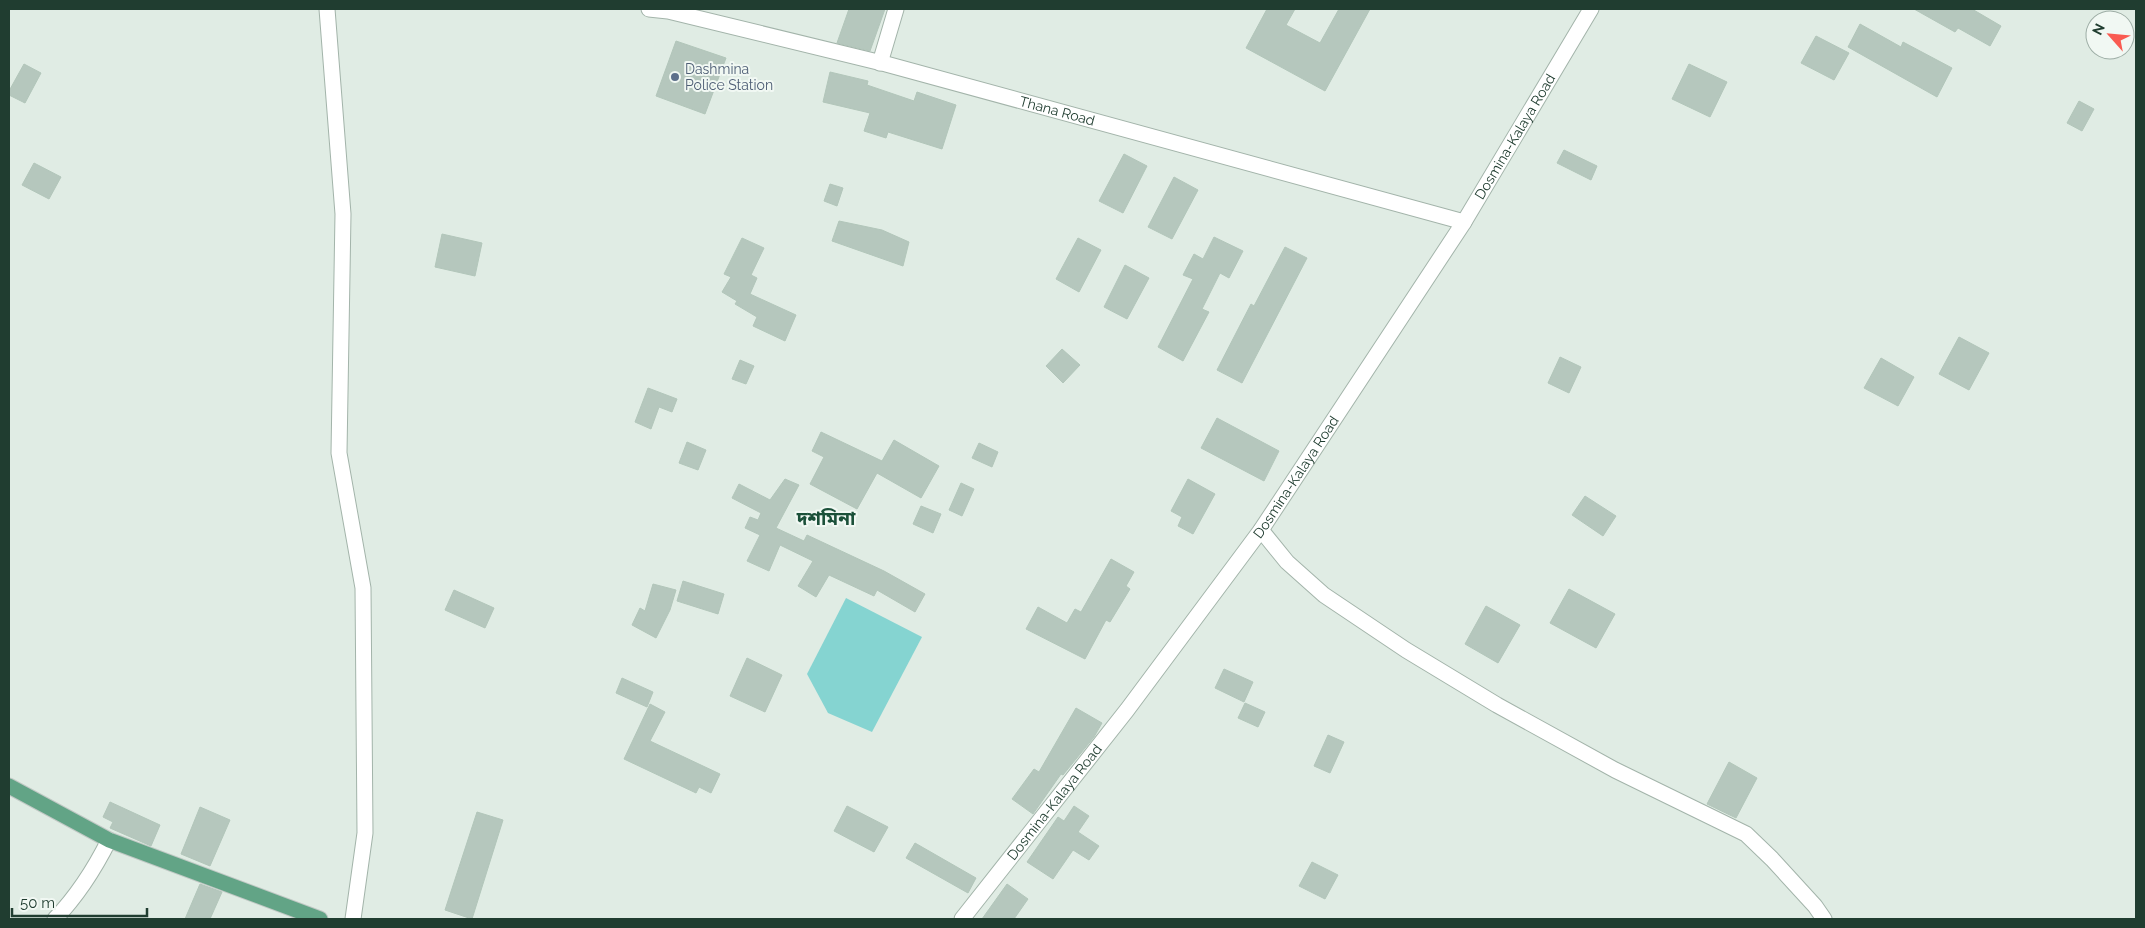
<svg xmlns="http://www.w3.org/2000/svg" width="2145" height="928" font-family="Raleway,'Noto Sans Bengali',sans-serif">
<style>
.water{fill:#85d4d1}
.building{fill:#b5c7bd;stroke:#b2c6ba}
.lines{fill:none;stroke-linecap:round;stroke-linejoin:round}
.minor-casing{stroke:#a3b4aa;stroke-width:17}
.major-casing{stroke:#c1c9c5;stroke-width:17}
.minor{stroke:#fff;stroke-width:15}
.major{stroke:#62a486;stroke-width:15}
.service-dot{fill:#5c6f8a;stroke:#f1f8f3;stroke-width:2}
.labels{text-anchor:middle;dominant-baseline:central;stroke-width:4;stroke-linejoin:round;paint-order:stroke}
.service-label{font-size:14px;fill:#4e5e75;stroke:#f1f8f3;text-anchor:start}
.street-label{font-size:14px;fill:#203d30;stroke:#f1f8f3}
.district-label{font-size:19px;font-weight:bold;fill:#1b5039;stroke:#f1f8f3}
</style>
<rect width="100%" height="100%" fill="#e0ece4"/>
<path class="water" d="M 846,598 L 922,637 L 872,732 L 828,713 L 807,674 Z"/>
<g class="building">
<path d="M 849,9 L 885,9 L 870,51 L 837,43 Z"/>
<path d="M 1267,9 L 1295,9 L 1286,25 L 1320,43 L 1339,9 L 1370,9 L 1325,91 L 1246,48 Z"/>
<path d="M 1914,9 L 1972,9 L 2001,26 L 1990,46 L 1958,28 L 1955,32 Z"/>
<path d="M 1860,24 L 1901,47 L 1903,42 L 1952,68 L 1937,97 L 1848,47 Z"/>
<path d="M 1816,36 L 1849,53 L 1834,80 L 1801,63 Z"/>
<path d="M 676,41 L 726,58 L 705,114 L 656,96 Z"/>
<path d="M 24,64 L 41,73 L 25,103 L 9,95 L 9,91 Z"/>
<path d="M 1689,64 L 1727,82 L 1710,117 L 1672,99 Z"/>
<path d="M 830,72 L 868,81 L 867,85 L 914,101 L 917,92 L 956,105 L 942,149 L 888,132 L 886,138 L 864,131 L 870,113 L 823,102 Z"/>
<path d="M 2079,101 L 2094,109 L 2082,131 L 2067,123 Z"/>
<path d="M 1564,150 L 1597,166 L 1591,180 L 1557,163 Z"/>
<path d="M 1124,154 L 1147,166 L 1123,213 L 1099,201 Z"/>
<path d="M 34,163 L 61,177 L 49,199 L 22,185 Z"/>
<path d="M 1174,177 L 1198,190 L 1172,239 L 1148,227 Z"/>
<path d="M 830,184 L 843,188 L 837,206 L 824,201 Z"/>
<path d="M 839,221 L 882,230 L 909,242 L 903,266 L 832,241 Z"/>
<path d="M 442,234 L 482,243 L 475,276 L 435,267 Z"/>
<path d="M 1214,237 L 1243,251 L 1229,278 L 1220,273 L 1202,309 L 1209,312 L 1183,361 L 1158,347 L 1193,279 L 1183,275 L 1194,254 L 1203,259 Z"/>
<path d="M 742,238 L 764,248 L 751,275 L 757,278 L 750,294 L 796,315 L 785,341 L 753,326 L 757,317 L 735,304 L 737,301 L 722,292 L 731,277 L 724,274 Z"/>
<path d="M 1078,238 L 1101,250 L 1079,292 L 1056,279 Z"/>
<path d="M 1285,247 L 1307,258 L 1242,383 L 1217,370 L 1251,304 L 1254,306 Z"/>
<path d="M 1125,265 L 1149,278 L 1127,319 L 1104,307 Z"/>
<path d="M 1959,337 L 1989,353 L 1969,390 L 1939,374 Z"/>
<path d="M 1062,349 L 1080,365 L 1063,383 L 1046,366 Z"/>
<path d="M 1560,357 L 1581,367 L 1569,393 L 1548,383 Z"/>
<path d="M 1881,358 L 1914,377 L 1898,406 L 1864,388 Z"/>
<path d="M 740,360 L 754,366 L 746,384 L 732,379 Z"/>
<path d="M 648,388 L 677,399 L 672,412 L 659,407 L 651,429 L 635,422 Z"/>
<path d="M 1217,418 L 1279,451 L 1264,481 L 1201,448 Z"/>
<path d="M 821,432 L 882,461 L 894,440 L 939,466 L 921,498 L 877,473 L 857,509 L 810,484 L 824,457 L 812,451 Z"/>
<path d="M 687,442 L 706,450 L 698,470 L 679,463 Z"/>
<path d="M 979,443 L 998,452 L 992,467 L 972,458 Z"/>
<path d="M 785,479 L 799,485 L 776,528 L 804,541 L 807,535 L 884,571 L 925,594 L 915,612 L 877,590 L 874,596 L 829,575 L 816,597 L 798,586 L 813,561 L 780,545 L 769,571 L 747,561 L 760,535 L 745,528 L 750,517 L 758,520 L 761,513 L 732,498 L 739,484 L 770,500 Z"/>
<path d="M 1188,479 L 1215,494 L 1193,534 L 1178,526 L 1182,517 L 1171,511 Z"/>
<path d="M 961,483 L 974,489 L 962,516 L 949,510 Z"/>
<path d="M 1585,496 L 1616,516 L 1603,536 L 1572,515 Z"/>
<path d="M 921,506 L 941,514 L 933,533 L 913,524 Z"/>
<path d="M 1111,559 L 1134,572 L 1126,586 L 1130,589 L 1110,622 L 1106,620 L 1085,659 L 1026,629 L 1038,607 L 1067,623 L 1075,609 L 1081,612 Z"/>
<path d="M 683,581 L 724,594 L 718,614 L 677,601 Z"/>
<path d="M 653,584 L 676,590 L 670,610 L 656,638 L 632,625 L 640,608 L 645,611 Z"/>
<path d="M 1569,589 L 1615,614 L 1596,648 L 1550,623 Z"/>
<path d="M 454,590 L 494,608 L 485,628 L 445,610 Z"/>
<path d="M 1486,606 L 1520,625 L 1498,663 L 1465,644 Z"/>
<path d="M 747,658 L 782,675 L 765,712 L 730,696 Z"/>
<path d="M 1224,669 L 1253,682 L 1244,702 L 1215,688 Z"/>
<path d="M 622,678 L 653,692 L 647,707 L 616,693 Z"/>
<path d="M 1245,703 L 1265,712 L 1258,727 L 1238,718 Z"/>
<path d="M 650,704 L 665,712 L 650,741 L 720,774 L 711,793 L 699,787 L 696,793 L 624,759 Z"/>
<path d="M 1076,708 L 1102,723 L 1094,737 L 1063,775 L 1061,774 L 1033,814 L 1012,799 L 1034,769 L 1039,772 Z"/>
<path d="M 1328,735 L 1344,742 L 1330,773 L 1314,766 Z"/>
<path d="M 1729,762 L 1757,778 L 1736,818 L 1707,804 Z"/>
<path d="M 110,802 L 160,825 L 151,846 L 110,828 L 113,822 L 103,817 Z"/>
<path d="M 847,806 L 888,827 L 874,852 L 834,831 Z"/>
<path d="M 1074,806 L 1089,816 L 1078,832 L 1099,846 L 1089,860 L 1073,850 L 1053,879 L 1027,862 L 1058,817 L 1064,821 Z"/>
<path d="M 200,807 L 230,820 L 210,866 L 181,854 Z"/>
<path d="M 477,812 L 503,820 L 472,919 L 445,910 Z"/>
<path d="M 915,843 L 976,878 L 968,893 L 906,858 Z"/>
<path d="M 1312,862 L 1338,875 L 1325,899 L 1299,886 Z"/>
<path d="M 200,884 L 222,892 L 210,919 L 185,919 Z"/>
<path d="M 1007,884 L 1028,899 L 1014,919 L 982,919 Z"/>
</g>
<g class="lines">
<defs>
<g id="minor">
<path d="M 327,9 L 343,214 L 339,453 L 363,588 L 365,833 L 353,919"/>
<path id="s1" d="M 649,9 L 668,11 L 886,64 L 1464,222"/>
<path d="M 880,63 L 896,9"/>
<path d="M 1261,530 L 1287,562 L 1324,595 L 1406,650 L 1497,705 L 1615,770 L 1746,834 L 1772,859 L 1815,906 L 1824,919"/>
<path d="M 55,919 C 77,896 95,868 109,840"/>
<path id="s2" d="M 962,919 L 1127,710 L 1261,530 L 1464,222 L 1591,9"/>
</g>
<path id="major" d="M 9,786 L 109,840 L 320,919"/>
</defs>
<use href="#minor" class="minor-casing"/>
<use href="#major" class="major-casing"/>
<use href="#minor" class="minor"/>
<use href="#major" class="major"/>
</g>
<circle class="service-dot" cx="675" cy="77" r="5"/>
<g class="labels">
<g class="service-label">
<text x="685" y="69">Dashmina<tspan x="685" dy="16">Police Station</tspan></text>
</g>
<g class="street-label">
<text stroke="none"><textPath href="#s1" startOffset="421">Thana Road</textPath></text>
<text stroke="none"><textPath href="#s2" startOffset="959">Dosmina-Kalaya Road</textPath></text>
<text stroke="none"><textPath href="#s2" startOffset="554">Dosmina-Kalaya Road</textPath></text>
<text stroke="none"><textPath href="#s2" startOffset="149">Dosmina-Kalaya Road</textPath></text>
</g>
<g class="district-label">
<text x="826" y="518">দশমিনা</text>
</g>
</g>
<rect width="2145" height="928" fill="none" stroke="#203d30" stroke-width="20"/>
<g transform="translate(2110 35) rotate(297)"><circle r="24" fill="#f1f8f3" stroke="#9dada5"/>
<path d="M0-4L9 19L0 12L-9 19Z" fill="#f95b51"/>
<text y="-8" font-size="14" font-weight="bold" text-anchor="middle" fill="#203d30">N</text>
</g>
<path d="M12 908v8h135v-8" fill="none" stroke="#203d30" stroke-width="2.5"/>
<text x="20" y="908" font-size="15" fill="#203d30" stroke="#f1f8f3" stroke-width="4" paint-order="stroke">50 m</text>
</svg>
